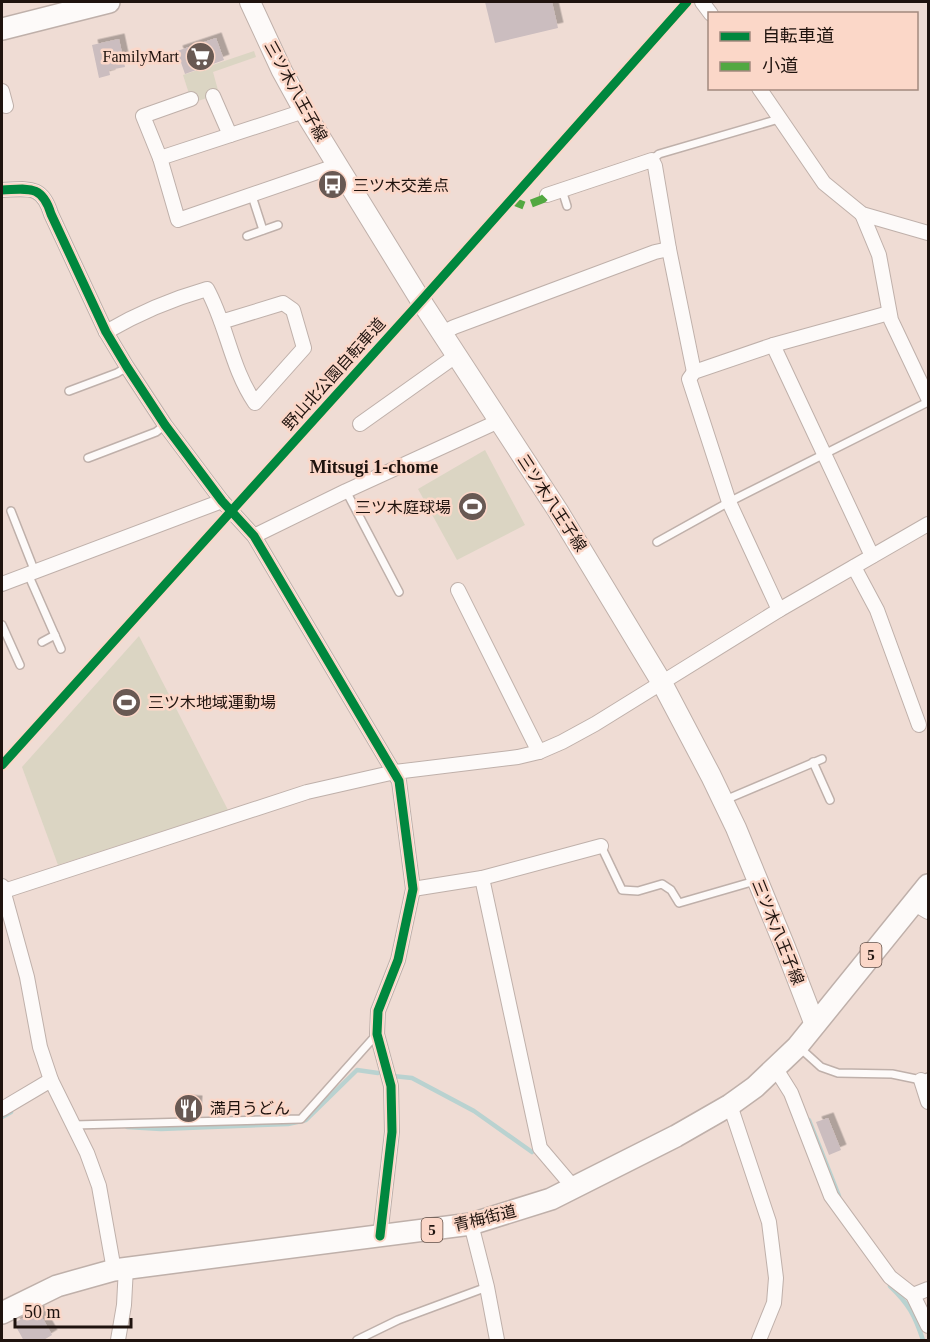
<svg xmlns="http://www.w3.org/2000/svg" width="930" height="1342" font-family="'Times New Roman','Noto Sans JP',serif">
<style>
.green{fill:#dbd5c3}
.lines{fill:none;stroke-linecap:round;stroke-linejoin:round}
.stream{stroke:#b9d2d0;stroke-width:4.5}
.building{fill:#cbbdbf;filter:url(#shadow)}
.service-casing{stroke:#bfb0aa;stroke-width:10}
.minor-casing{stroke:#bfb0aa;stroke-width:16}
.secondary-casing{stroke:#bfb0aa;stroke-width:22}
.primary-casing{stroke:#bfb0aa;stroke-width:24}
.service{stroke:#fdfaf9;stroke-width:7}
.minor{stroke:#fdfaf9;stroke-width:14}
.secondary{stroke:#fdfaf9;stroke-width:20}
.primary{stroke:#fdfaf9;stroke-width:21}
.quiet{stroke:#52a841;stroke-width:8;stroke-dasharray:15 8;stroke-linecap:butt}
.cycleway-casing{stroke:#fbd7c8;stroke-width:13}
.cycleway{stroke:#00873e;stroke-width:9}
.labels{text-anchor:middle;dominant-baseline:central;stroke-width:5;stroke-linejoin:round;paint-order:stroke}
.shield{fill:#fbd7c8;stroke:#614e46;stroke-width:1.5}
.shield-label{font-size:15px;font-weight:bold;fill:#1f130e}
.poi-label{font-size:16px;fill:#1f130e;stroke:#fbd7c8;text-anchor:start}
.street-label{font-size:16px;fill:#1f130e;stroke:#fbd7c8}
.neighbourhood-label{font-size:18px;font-weight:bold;fill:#1f130e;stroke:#fbd7c8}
</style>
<defs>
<filter id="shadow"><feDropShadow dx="5.5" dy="-5.5" stdDeviation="0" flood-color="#0004"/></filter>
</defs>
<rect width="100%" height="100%" fill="#efdcd4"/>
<g class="green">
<path d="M 254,51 L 256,57 L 213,72 L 219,94 L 192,103 L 183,75 Z"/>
<path d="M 485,450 L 525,525 L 457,560 L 418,489 Z"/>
<path d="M 139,636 L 228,810 L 58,865 L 22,767 Z"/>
</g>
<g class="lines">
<g class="stream">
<path d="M 393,1076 L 412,1078 L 474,1111 L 532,1152"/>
<path d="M 2,1117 L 11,1112"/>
<path d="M 809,1120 L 839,1196"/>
<path d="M 127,1127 L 161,1129 L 288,1124 L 306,1120 L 357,1070 L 378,1073"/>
<path d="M 890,1286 C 909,1304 915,1316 923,1340"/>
</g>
</g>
<g class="building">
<path d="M 485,2 L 552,2 L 558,28 L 495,43 Z"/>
<path d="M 216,38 L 224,60 L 185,74 L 177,51 Z"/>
<path d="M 119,39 L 125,67 L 109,70 L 110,75 L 99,78 L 92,45 Z"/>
<path d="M 181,1100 L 197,1101 L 196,1115 L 181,1115 Z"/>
<path d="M 828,1118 L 841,1150 L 829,1155 L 816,1122 Z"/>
<path d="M 38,1310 L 52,1335 L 42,1341 L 24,1341 L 14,1323 Z"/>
</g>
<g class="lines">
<defs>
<g id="service">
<path d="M 652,160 L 659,154 L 779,119"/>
<path d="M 562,190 L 567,206"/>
<path d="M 252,196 L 263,230"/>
<path d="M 247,236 L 278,225"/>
<path d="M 69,391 L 117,373 L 127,367"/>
<path d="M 88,458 L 156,432 L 165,425"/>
<path d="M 346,491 L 399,592"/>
<path d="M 11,511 L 35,572"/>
<path d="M 657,542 L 729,502 L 928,402"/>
<path d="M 28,574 L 61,649"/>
<path d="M 2,625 L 20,665"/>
<path d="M 42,642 L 55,635"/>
<path d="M 813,762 L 830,800"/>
<path d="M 725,800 L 822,759"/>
<path d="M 601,846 L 622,890 L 638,891 L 662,884 L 671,890 L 679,903 L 755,881"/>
<path d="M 800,1048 L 821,1067 L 838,1073 L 892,1074 L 921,1080 L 928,1077"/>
<path d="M 74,1125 L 301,1119 L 377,1034"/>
<path d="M 357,1340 L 398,1320 L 487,1287"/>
</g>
<g id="minor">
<path d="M 702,2 L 711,14"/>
<path d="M 759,88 L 824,183 L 862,214 L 928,233"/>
<path d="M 2,91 L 6,106"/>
<path d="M 213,96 L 230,135"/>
<path d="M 191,99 L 143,116 L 160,158 L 178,220 L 338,165"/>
<path d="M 160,158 L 304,111"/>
<path d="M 2,190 C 28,189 42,184 51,214 L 106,332 L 127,367 L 165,425 L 222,501 L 254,536 L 399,781 L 413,889 L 398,960 L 378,1011 L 377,1034 L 391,1086 L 392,1132 L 380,1236"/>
<path d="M 547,195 L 652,160 L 655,166 L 669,249 L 694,372"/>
<path d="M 862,214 L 879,255 L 891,320 L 928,398"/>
<path d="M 106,332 C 137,314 172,299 207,289 C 227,325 231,368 255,403 L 304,348 L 293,310 L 283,303 L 221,322"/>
<path d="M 442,333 L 454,327 L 655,252 L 669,249"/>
<path d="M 773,345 L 872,556"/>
<path d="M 360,424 L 457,355"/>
<path d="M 254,536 L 346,491 L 499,421"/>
<path d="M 854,567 L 877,610 L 919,725"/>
<path d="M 2,584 L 222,501"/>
<path d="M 458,590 L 539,752"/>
<path d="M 779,610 L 729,502 L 689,379 L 694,372 L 773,345 L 889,313"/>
<path d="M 482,878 L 540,1148 L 574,1188"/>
<path d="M 2,886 L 27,977 L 40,1047 L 51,1080 L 87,1153 L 99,1186 L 114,1270"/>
<path d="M 413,889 L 482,878 L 601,846"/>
<path d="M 4,891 L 307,792 L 395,772 L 518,757 L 539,752 L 562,742 L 595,724 L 779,610 L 928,524"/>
<path d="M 913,903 L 928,912"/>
<path d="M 776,1069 L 791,1093 L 831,1196 L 890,1277 L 913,1295 L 928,1326"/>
<path d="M 921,1080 L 928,1102"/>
<path d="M 730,1105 L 769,1222 L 776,1278 L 774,1303 L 759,1340"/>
<path d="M 2,1109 L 51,1080"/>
<path d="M 471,1224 L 487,1287 L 497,1340"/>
<path d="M 913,1295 L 928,1289"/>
<path d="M 118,1340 L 124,1305 L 126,1267"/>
</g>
<path id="secondary" d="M 250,2 L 282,71 L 304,111 L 421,301 L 558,511 L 662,683 L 711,776 L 736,828 L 785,947 L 815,1025"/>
<g id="primary">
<path d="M 2,29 L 109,2"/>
<path d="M 2,1313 L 57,1286 L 114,1270 L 471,1224 L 551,1199 L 676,1136 L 730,1105 L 755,1087 L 797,1047 L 928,885"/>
</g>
</defs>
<use href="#service" class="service-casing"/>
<use href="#minor" class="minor-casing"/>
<use href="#secondary" class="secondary-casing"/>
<use href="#primary" class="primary-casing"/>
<use href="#service" class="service"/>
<use href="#minor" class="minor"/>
<use href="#secondary" class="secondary"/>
<use href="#primary" class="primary"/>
<path class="quiet" d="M 510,200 L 525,206 L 543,199 L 547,195"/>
<defs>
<g id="cycleway">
<path d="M 2,190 C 28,189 42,184 51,214 L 106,332 L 127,367 L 165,425 L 222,501 L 254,536 L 399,781 L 413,889 L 398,960 L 378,1011 L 377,1034 L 391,1086 L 392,1132 L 380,1236"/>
<path d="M 2,765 L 421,301 L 687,2"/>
</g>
</defs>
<use href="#cycleway" class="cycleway-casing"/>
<use href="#cycleway" class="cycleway"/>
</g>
<defs>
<symbol id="supermarket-disc" viewBox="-11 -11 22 22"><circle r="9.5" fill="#685953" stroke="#fbd7c8"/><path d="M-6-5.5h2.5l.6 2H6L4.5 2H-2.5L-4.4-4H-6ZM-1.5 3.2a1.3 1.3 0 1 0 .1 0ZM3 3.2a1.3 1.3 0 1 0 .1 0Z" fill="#fff"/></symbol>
<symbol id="bus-disc" viewBox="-11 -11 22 22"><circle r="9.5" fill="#685953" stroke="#fbd7c8"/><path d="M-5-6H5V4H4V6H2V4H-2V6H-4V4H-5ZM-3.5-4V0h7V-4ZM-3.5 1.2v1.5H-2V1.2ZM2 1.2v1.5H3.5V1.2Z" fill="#fff"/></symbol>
<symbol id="stadium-disc" viewBox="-11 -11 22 22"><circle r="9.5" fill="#685953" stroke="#fbd7c8"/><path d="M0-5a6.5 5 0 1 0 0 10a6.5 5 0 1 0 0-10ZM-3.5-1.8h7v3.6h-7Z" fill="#fff"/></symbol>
<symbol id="restaurant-disc" viewBox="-11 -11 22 22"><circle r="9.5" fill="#685953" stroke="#fbd7c8"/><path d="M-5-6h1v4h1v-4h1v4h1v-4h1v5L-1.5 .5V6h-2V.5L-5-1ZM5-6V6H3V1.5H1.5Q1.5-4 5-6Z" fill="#fff"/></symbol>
</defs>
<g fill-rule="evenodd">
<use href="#supermarket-disc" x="184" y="40" width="33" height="33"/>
<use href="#bus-disc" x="316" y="168" width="33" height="33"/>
<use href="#stadium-disc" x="456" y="490" width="33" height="33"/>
<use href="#stadium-disc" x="110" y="686" width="33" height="33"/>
<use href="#restaurant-disc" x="172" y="1092" width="33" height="33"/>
</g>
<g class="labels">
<g class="shield">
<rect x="860.5" y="943" width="21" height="24" rx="4.5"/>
<rect x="421.5" y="1218" width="21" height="24" rx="4.5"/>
</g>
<g class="shield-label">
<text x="871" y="955">5</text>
<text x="432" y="1230">5</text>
</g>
<g class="poi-label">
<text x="179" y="56" text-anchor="end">FamilyMart</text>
<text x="353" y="185">三ツ木交差点</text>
<text x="451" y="507" text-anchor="end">三ツ木庭球場</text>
<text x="148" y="702">三ツ木地域運動場</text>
<text x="210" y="1108">満月うどん</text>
</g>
<g class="street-label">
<text transform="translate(296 91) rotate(61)">三ツ木八王子線</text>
<text transform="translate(334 374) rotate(-48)">野山北公園自転車道</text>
<text transform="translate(552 503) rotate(57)">三ツ木八王子線</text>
<text transform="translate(778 932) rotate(68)">三ツ木八王子線</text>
<text transform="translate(485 1218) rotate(-14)">青梅街道</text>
</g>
<g class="neighbourhood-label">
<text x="374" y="467">Mitsugi 1-chome</text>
</g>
</g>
<rect width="930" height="1342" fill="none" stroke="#1f130e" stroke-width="6"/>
<rect x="708" y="12" width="210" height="78" fill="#fbd7c8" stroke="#a3897e" stroke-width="1.5"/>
<rect x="720" y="32" width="30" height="9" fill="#00873e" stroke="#a3897e" stroke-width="1.5"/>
<text x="762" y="42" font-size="18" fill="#1f130e">自転車道</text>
<rect x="720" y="62" width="30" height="9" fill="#52a841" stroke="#a3897e" stroke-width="1.5"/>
<text x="762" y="72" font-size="18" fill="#1f130e">小道</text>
<path d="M15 1318v9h116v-9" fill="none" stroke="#1f130e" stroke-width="3"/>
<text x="24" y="1318" font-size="18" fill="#1f130e" stroke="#fbd7c8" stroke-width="4.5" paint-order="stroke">50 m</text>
</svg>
